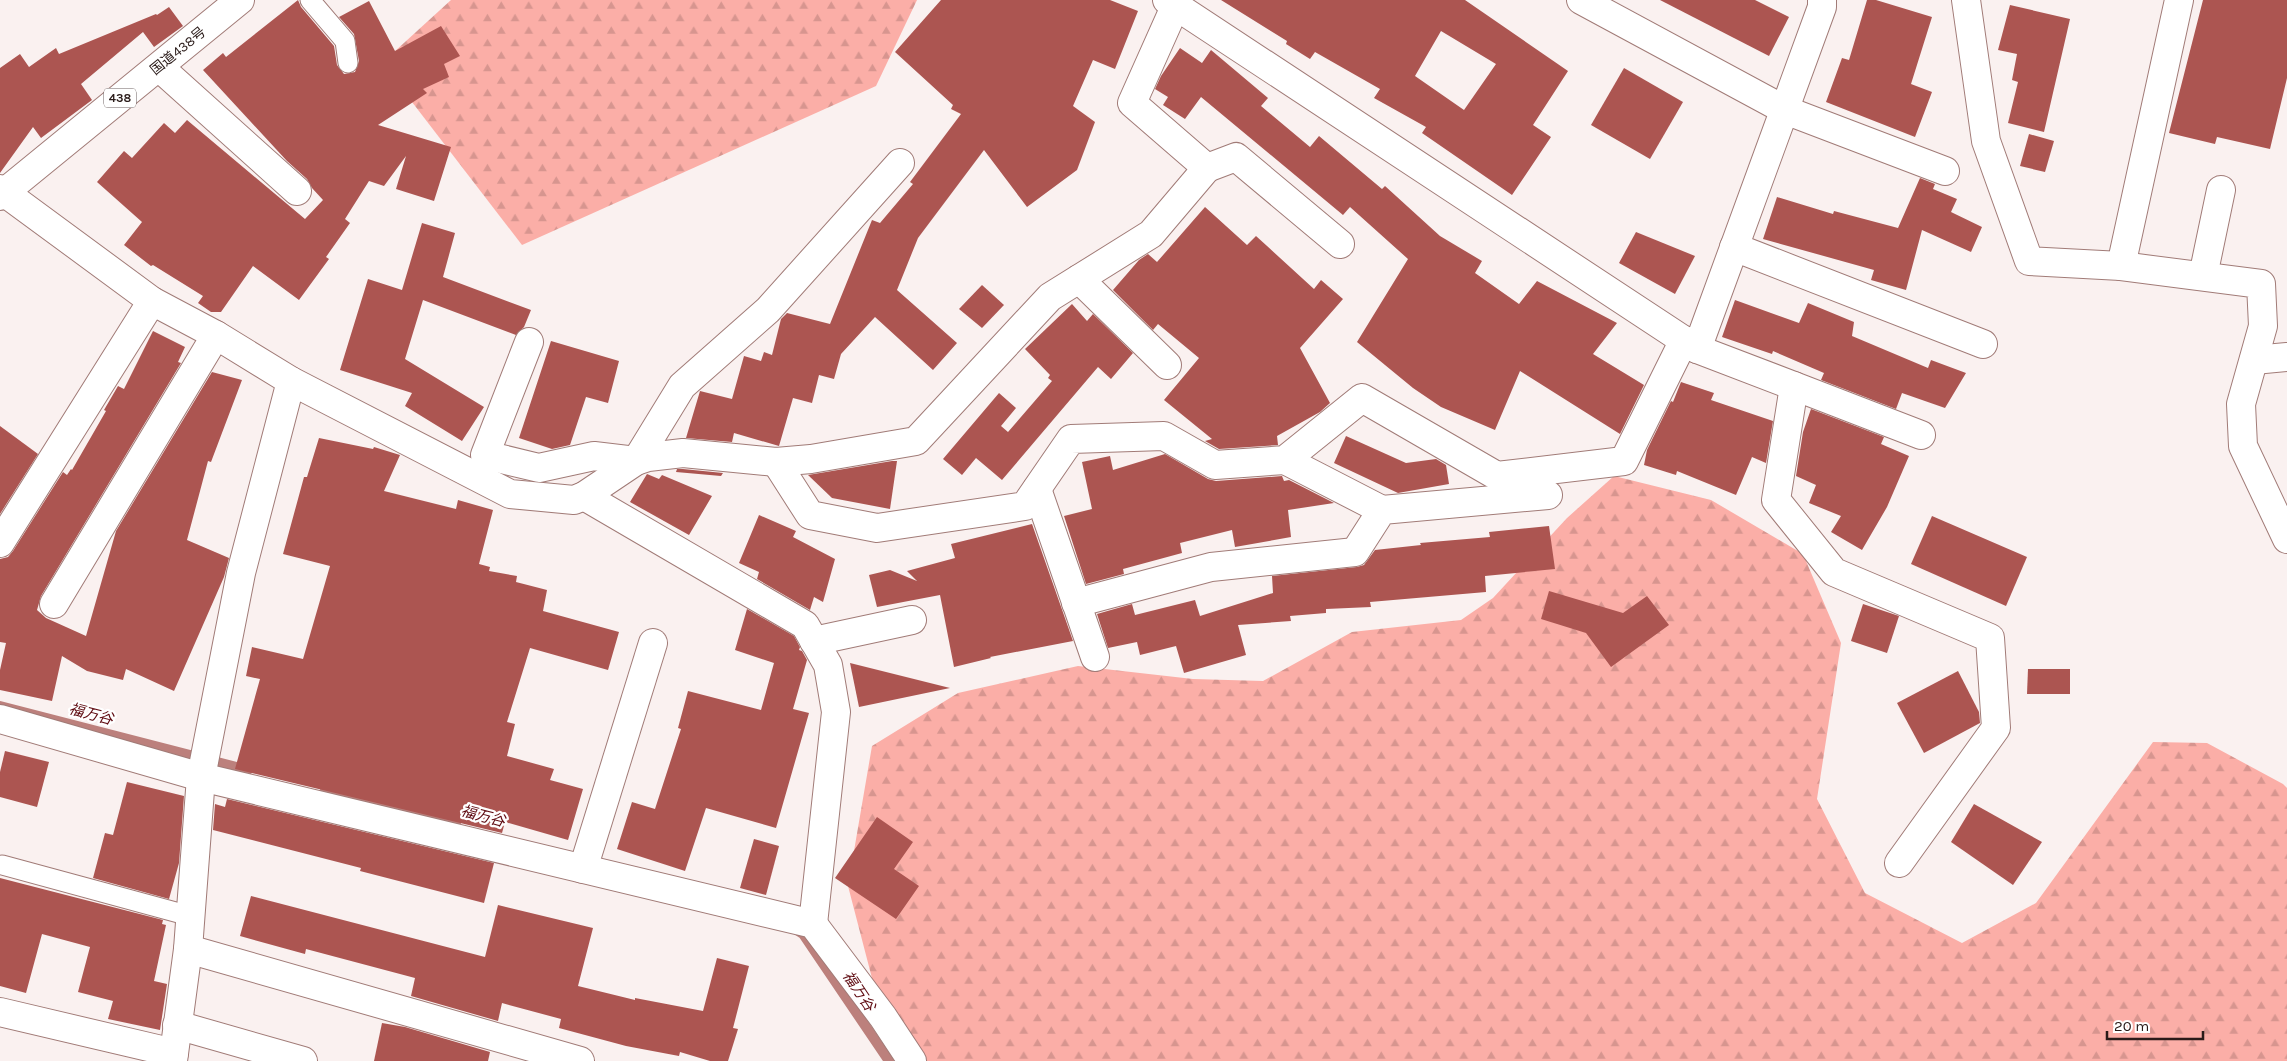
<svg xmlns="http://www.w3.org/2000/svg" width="2287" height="1061" font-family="Karla,'Noto Sans JP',sans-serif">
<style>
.forest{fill:url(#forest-firs)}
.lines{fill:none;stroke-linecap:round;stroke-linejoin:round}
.stream{stroke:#bc807c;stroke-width:10}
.building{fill:#ac5551;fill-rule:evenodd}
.lane-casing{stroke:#a17b77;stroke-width:21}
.street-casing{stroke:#a17b77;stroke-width:30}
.highway-casing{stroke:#a17b77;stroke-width:30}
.lane{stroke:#fff;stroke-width:19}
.street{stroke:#fff;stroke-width:28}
.highway{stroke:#fff;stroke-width:28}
.labels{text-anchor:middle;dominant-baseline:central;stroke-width:4.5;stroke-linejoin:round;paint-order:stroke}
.shield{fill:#fff;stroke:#6a5f5e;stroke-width:1}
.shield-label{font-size:12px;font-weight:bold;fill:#2a1b19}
.street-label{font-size:14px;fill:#2a1b19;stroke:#fff}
.water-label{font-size:15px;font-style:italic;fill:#5f0b11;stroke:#fff}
</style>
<defs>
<pattern id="forest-firs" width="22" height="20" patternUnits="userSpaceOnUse" patternTransform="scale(1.25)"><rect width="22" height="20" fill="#fbaea7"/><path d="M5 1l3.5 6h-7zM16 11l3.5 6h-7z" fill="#d7958f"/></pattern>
</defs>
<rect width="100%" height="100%" fill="#faf1f0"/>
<g class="forest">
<path d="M 451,0 L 917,0 L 876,86 L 522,245 L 382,63 Z"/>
<path d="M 1614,476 L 1711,500 L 1803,554 L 1841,643 L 1817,799 L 1865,893 L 1962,943 L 2036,903 L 2153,742 L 2207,743 L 2283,784 L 2287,788 L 2287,1061 L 922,1061 L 873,982 L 848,886 L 872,746 L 958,693 L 1078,666 L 1193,679 L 1263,681 L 1352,632 L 1461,620 L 1493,598 L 1567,518 Z"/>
</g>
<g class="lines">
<g class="stream">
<path d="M 0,706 L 248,770"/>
<path d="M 325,790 L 456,824"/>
<path d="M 794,928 L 803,934 L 889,1061"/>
</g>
</g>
<g class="building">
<path d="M 298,0 L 301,7 L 334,46 L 337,65 L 344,74 L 355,72 L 359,61 L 354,34 L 339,17 L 369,1 L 395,51 L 441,26 L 460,56 L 444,64 L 449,77 L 423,89 L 427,93 L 378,125 L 451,147 L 434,201 L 396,189 L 406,156 L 384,186 L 369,181 L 345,219 L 350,223 L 326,257 L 329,259 L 299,300 L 253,266 L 221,312 L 211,312 L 198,303 L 203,296 L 153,265 L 151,266 L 124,245 L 142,222 L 97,182 L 124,151 L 132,158 L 164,123 L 175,133 L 187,120 L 305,219 L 323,200 L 312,188 L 307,179 L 287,161 L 203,70 L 223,53 L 226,57 Z"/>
<path d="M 941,0 L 1110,0 L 1138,11 L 1115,69 L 1093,60 L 1073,106 L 1095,122 L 1077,170 L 1027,207 L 984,150 L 918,238 L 897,290 L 957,343 L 933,370 L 875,317 L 841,354 L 834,379 L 819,375 L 812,403 L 793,398 L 779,446 L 734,433 L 732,442 L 686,438 L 700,391 L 732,399 L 744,356 L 761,361 L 764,352 L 772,355 L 781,319 L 787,313 L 830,324 L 872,220 L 880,223 L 913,184 L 910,182 L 961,114 L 951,109 L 953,105 L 895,52 Z"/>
<path d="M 1221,0 L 1465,0 L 1568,71 L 1533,125 L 1551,137 L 1512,195 L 1422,133 L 1426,127 L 1374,98 L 1380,89 L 1315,52 L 1310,59 L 1286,44 L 1287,41 ZM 1441,31 L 1496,64 L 1464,110 L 1415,76 Z"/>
<path d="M 1660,0 L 1755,0 L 1789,17 L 1769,56 Z"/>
<path d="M 1867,0 L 1876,0 L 1932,17 L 1911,84 L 1932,92 L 1915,137 L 1826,102 L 1842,58 L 1849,60 Z"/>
<path d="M 2203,0 L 2287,0 L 2287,78 L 2270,149 L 2217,137 L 2215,144 L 2169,133 Z"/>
<path d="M 2010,5 L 2070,19 L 2044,132 L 2008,123 L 2018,82 L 2012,80 L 2017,54 L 1998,50 Z"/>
<path d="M 169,7 L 183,26 L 154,47 L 143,32 L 81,84 L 92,100 L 41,138 L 33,127 L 0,173 L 0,68 L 20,54 L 29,67 L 56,48 L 59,54 L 156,14 L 157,15 Z"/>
<path d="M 1180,48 L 1202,63 L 1211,50 L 1268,98 L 1261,106 L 1310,147 L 1319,136 L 1382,189 L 1385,186 L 1440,236 L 1482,261 L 1475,273 L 1519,304 L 1537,281 L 1617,323 L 1593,354 L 1644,385 L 1620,434 L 1520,371 L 1495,430 L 1441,407 L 1413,388 L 1357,342 L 1408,259 L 1350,207 L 1343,215 L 1201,97 L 1185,119 L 1163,105 L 1168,97 L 1155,89 L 1161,76 Z"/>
<path d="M 1624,68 L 1683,102 L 1650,159 L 1591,125 Z"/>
<path d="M 2029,134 L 2054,141 L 2045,172 L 2020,166 Z"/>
<path d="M 1920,178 L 1935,184 L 1933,189 L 1957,199 L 1951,212 L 1982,227 L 1971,252 L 1922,230 L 1906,290 L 1871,280 L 1874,270 L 1763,239 L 1777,197 L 1833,214 L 1834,211 L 1898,228 Z"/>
<path d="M 1205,207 L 1247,245 L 1256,236 L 1314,289 L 1321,280 L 1343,299 L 1300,348 L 1330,403 L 1320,412 L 1277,436 L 1278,445 L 1219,449 L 1205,441 L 1212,439 L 1164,400 L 1199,358 L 1158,324 L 1153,330 L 1113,290 L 1139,260 L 1148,254 L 1157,262 Z"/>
<path d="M 422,223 L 455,233 L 443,277 L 531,310 L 524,327 L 516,335 L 423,300 L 405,359 L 484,407 L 462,441 L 405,406 L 412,393 L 340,370 L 368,279 L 402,290 Z"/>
<path d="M 1636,232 L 1695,256 L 1675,294 L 1619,263 Z"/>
<path d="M 982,285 L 1004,305 L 982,328 L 959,309 Z"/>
<path d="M 1735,300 L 1799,323 L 1808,303 L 1854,322 L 1852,336 L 1928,368 L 1931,360 L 1966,373 L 1945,408 L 1902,393 L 1896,409 L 1821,380 L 1824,373 L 1773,351 L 1772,354 L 1722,337 Z"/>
<path d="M 1072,304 L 1087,321 L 1093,314 L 1133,353 L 1111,379 L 1098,367 L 1002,480 L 976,458 L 962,475 L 943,459 L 999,393 L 1016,408 L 1001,426 L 1008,432 L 1052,381 L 1048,378 L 1050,375 L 1025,349 Z"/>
<path d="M 153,331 L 185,347 L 178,362 L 181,363 L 41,596 L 37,610 L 46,618 L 86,636 L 116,531 L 212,372 L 242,380 L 211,462 L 208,461 L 187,540 L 229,558 L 224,577 L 174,691 L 126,669 L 123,680 L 87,671 L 62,656 L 52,701 L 0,690 L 0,670 L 6,643 L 0,642 L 0,559 L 8,557 L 13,551 L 63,472 L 67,475 L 71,469 L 72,470 L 106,411 L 104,410 L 118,386 L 124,389 Z"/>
<path d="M 551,341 L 619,361 L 608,403 L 586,397 L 570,445 L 552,449 L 519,438 Z"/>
<path d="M 1681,382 L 1714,393 L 1711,400 L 1773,421 L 1766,463 L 1752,457 L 1736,495 L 1677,471 L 1676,475 L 1644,465 L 1647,450 L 1671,401 L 1673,402 Z"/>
<path d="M 1811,409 L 1884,437 L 1881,444 L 1909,456 L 1887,507 L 1862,550 L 1831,532 L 1841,516 L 1809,503 L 1816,485 L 1796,476 L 1803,432 Z"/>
<path d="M 0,426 L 38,454 L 0,514 Z"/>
<path d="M 1346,436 L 1406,463 L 1436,459 L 1446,465 L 1449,484 L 1398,493 L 1334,463 Z"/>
<path d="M 319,438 L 373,449 L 374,447 L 400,455 L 384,491 L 456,509 L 458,500 L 493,510 L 479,564 L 490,567 L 489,571 L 517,576 L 516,582 L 547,590 L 543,611 L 619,632 L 608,670 L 530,648 L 507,722 L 515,724 L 507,756 L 554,769 L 550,780 L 583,789 L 568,840 L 505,822 L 502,833 L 235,769 L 260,679 L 246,676 L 252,647 L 303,659 L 330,566 L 283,554 L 304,477 L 307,477 Z"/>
<path d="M 1165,454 L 1208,479 L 1216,481 L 1282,476 L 1284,481 L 1289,480 L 1334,503 L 1288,510 L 1291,537 L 1235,547 L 1232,530 L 1180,543 L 1182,553 L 1123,569 L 1124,574 L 1086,584 L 1064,516 L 1092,509 L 1082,462 L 1110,456 L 1113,470 Z"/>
<path d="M 892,461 L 897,461 L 890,509 L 832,498 L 808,475 Z"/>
<path d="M 677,469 L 683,469 L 723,473 L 721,476 L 676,472 Z"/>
<path d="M 647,474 L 659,479 L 662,475 L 712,496 L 689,535 L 630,502 Z"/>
<path d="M 759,515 L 796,531 L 793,537 L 835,559 L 823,602 L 814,597 L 810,610 L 757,579 L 759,572 L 739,563 Z"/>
<path d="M 1932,516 L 2027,557 L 2006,606 L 1911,564 Z"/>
<path d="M 1032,524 L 1073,641 L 990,657 L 991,658 L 954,667 L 940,595 L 877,607 L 869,575 L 890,570 L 917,581 L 907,571 L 955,558 L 951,544 Z"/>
<path d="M 1549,526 L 1555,569 L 1485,576 L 1486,592 L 1370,602 L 1371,607 L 1326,609 L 1326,613 L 1290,616 L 1291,621 L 1238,625 L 1246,655 L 1184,673 L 1176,646 L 1140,655 L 1137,642 L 1108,648 L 1097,614 L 1132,604 L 1135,615 L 1195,600 L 1200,616 L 1273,593 L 1272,576 L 1357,567 L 1364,565 L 1375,550 L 1421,545 L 1420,543 L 1490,537 L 1489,532 Z"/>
<path d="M 1549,591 L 1623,613 L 1647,596 L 1669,625 L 1611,667 L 1586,633 L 1541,619 Z"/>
<path d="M 1863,604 L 1899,616 L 1887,653 L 1851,641 Z"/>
<path d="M 747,609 L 794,636 L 800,647 L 799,650 L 802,651 L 807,660 L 793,709 L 809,713 L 776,828 L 706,808 L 685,871 L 617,849 L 632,802 L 655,809 L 681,729 L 678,728 L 688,691 L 761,710 L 774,663 L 735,650 Z"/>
<path d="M 850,663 L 950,688 L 859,707 Z"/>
<path d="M 2028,669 L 2070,669 L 2070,694 L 2027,694 Z"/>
<path d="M 1958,671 L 1979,712 L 1980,723 L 1924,753 L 1897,703 Z"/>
<path d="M 5,751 L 49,762 L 37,807 L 0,797 L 0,772 Z"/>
<path d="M 127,782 L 184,796 L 179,863 L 169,899 L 93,878 L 105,833 L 113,835 Z"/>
<path d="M 227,799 L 494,863 L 484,903 L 360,871 L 361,868 L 213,830 L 215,804 L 225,807 Z"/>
<path d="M 1974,804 L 2042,842 L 2013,885 L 1951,842 Z"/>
<path d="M 877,817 L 913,842 L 894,869 L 919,886 L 896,919 L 835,878 Z"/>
<path d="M 754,839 L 779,846 L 766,895 L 740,888 Z"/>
<path d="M 0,878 L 163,920 L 162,924 L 166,925 L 154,981 L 167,984 L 160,1030 L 108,1019 L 113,1001 L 78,992 L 90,947 L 42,934 L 26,993 L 0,986 Z"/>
<path d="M 251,896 L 485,957 L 498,905 L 593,928 L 578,986 L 635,1000 L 635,998 L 703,1011 L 717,958 L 749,966 L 733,1028 L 738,1029 L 728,1061 L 710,1061 L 680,1052 L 679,1056 L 626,1046 L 559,1028 L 561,1019 L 502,1003 L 498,1021 L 411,996 L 415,978 L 306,949 L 305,954 L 240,936 Z"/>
<path d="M 382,1023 L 405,1027 L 490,1052 L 488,1061 L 374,1061 Z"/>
</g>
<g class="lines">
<defs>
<g id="lane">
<path d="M 310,0 L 345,41 L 348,63"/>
<path d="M 2,865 L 190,916"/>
</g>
<g id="street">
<path d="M 1167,0 L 1697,349 L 1822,7 L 1822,0"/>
<path d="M 1581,0 L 1785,110 L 1945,171"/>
<path d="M 1966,0 L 1986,141 L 2029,261 L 2121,266 L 2261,284 L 2263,326 L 2241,404 L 2243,446 L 2287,539"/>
<path d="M 159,67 L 297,191"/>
<path d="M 1207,168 L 1236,157 L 1340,244"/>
<path d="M 0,189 L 152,301 L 216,335 L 291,381 L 241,573 L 201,777 L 188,949 L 173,1061"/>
<path d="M 1734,247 L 1983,344"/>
<path d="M 2121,266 L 2179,0"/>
<path d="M 2203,276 L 2221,190"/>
<path d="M 1079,279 L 1167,365"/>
<path d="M 529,342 L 485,455 L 539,468 L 594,456 L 636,461 L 682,386 L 768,310 L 900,163"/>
<path d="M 1697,349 L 1794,386 L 1776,500 L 1834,572 L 1990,638 L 1996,728 L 1899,863"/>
<path d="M 2254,360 L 2287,357"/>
<path d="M 291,381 L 510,494 L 574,500 L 584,496 L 636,461 L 648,457 L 683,453 L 776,462 L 811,459 L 916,441 L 1050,297 L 1151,234 L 1207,168 L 1132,103 L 1178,0"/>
<path d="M 1794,386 L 1921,435"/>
<path d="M 1285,460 L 1382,510"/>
<path d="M 776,462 L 810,515 L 877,528 L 1025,506 L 1071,439 L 1164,436 L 1215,465 L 1285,460 L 1362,398 L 1497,476 L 1624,461 L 1684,340"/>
<path d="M 1037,489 L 1095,657"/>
<path d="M 584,496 L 805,625 L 828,665 L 836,712 L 813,924"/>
<path d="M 0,543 L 152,301"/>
<path d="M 1076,603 L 1211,567 L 1355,552 L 1382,510 L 1548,495"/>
<path d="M 54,604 L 216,335"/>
<path d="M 814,641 L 912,620"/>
<path d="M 0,719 L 201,777 L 813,924 L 883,1017 L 912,1061"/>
<path d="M 583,869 L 653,643"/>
<path d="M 188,949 L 580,1061"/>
<path d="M 0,1012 L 174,1053"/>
<path d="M 177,1025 L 303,1061"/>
</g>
<path id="highway" d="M 0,196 L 240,0"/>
</defs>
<use href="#lane" class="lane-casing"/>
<use href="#street" class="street-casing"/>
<use href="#highway" class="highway-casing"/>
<use href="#lane" class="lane"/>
<use href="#street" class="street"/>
<use href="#highway" class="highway"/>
</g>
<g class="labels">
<rect class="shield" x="104" y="88.5" width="32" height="19" rx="4"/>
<g class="shield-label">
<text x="120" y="98">438</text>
</g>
<g class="street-label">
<text transform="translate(178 51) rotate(-39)">国道438号</text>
</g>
<g class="water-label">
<text transform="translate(91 714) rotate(15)">福万谷</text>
<text transform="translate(483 816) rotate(15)">福万谷</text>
<text transform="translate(859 991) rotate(56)">福万谷</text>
</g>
</g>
<path d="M2107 1031v8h96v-8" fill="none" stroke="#2a1b19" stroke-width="2.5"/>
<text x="2114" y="1031" font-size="15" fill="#2a1b19" stroke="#ffffff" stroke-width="4" paint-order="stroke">20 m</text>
</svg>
